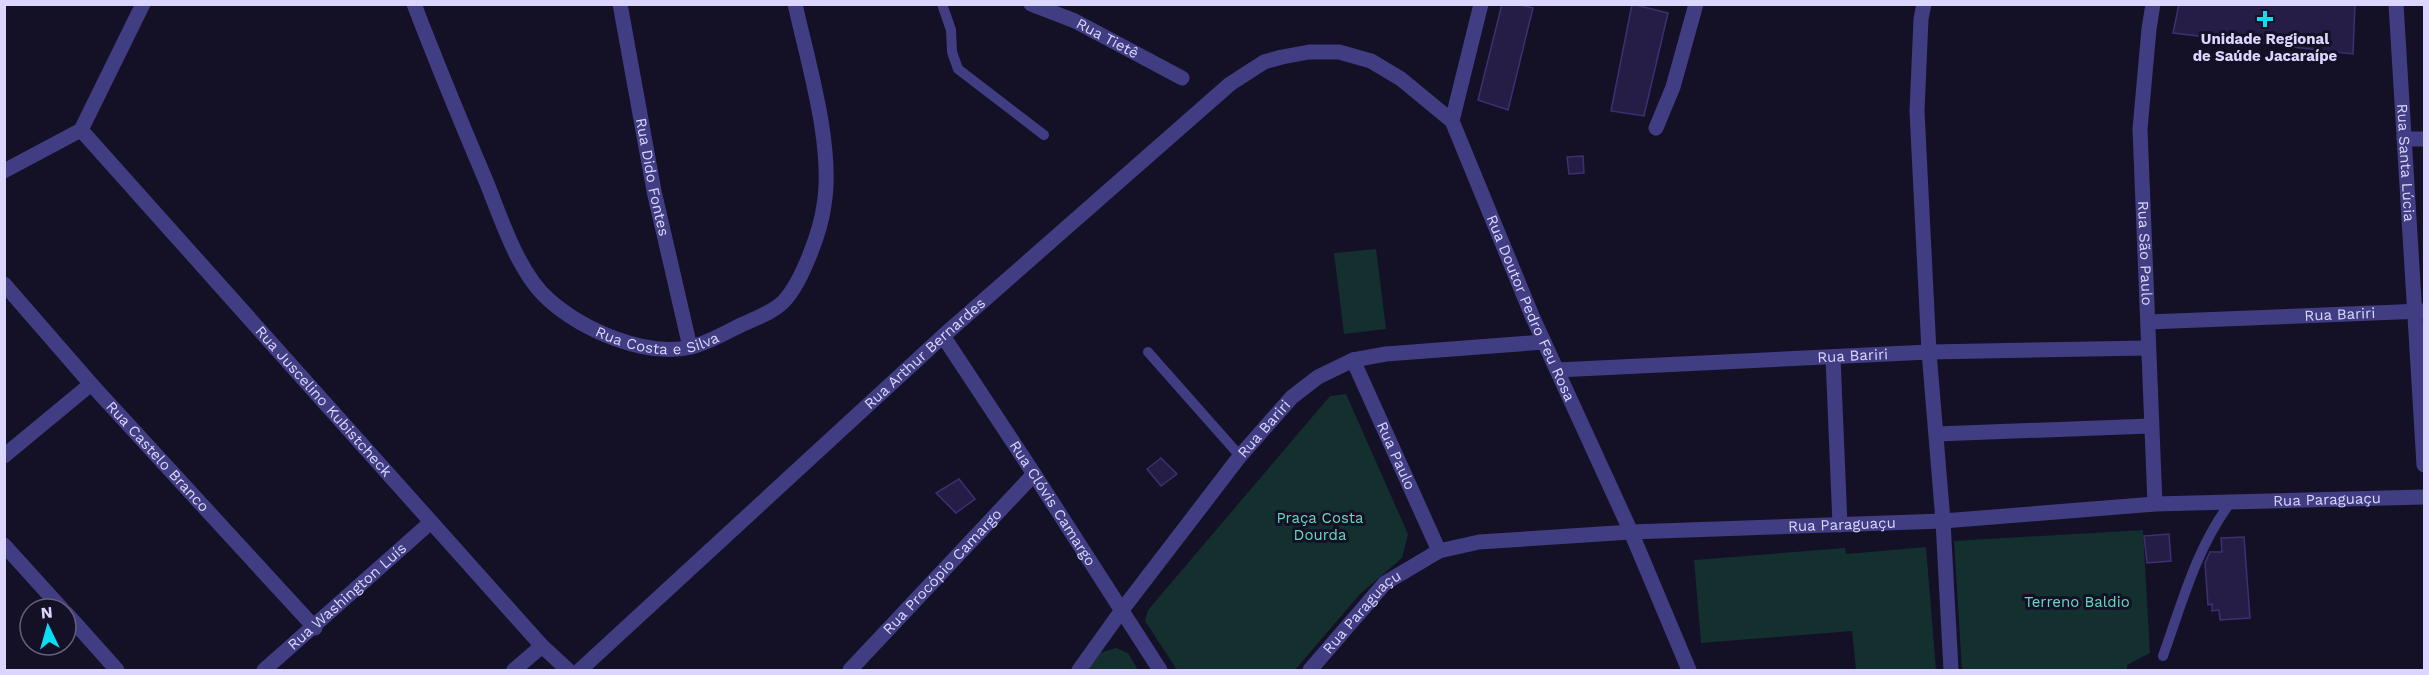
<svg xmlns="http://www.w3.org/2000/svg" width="2429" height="675" font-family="'Work Sans',sans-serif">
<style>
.green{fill:#132f2e}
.building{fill:#251d46;stroke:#3d3071;stroke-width:1.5}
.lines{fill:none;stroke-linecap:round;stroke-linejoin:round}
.service{stroke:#403d83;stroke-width:10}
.minor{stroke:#403d83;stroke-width:15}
.poi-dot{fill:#0bddf5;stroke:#141026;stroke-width:2}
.labels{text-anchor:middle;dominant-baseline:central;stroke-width:6;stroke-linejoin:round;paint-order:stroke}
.street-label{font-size:15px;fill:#dbd6fd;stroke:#141026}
.poi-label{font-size:15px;font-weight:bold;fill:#dbd6fd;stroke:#141026}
.park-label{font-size:15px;fill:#65dbbe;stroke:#141026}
</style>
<rect width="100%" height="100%" fill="#141026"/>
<g class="green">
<path d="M 1376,249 L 1386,329 L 1344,334 L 1334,253 Z"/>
<path d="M 1346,394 L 1408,534 L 1402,558 L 1360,594 L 1295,670 L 1177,670 L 1145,621 L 1148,610 L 1330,396 Z"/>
<path d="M 2143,530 L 2150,653 L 2127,665 L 2127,670 L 1962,670 L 1954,541 Z"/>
<path d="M 1926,547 L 1936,670 L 1856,670 L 1852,631 L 1701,643 L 1694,560 L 1845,548 L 1846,554 Z"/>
<path d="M 1116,648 L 1128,653 L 1138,670 L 1086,670 L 1100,653 Z"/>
</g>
<g class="building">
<path d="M 1502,4 L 1518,4 L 1533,8 L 1508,110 L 1478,100 Z"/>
<path d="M 1632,4 L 1668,13 L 1644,116 L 1611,111 Z"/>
<path d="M 2179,4 L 2355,4 L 2353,54 L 2173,33 Z"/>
<path d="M 1583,156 L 1584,173 L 1569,174 L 1567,157 Z"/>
<path d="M 1161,458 L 1177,474 L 1161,486 L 1147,469 Z"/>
<path d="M 959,479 L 975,499 L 956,513 L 936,493 Z"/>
<path d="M 2169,534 L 2171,561 L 2147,563 L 2144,536 Z"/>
<path d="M 2244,537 L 2250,618 L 2220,620 L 2219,610 L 2212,611 L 2212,604 L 2208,605 L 2205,563 L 2210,552 L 2222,552 L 2221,538 Z"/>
</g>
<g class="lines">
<g class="service">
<path d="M 942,4 L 951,30 L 952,52 L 958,69 L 1044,135"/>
<path d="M 1148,352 L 1240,456"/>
<path d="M 2163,656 C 2182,603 2196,549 2230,503"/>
</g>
<g class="minor">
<path id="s1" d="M 414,4 C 437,64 461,122 486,181 C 501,218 518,273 549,300 C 583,330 646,358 691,347 C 708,343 725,333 741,325 C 754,319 774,312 784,301 C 802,282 821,230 824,205 C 834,147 808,63 795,4"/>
<path id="s2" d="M 620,4 L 654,191 L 690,347"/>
<path id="s3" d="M 1031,4 L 1075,21 L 1182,78"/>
<path d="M 1924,4 L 1921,19 L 1917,111 L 1929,352 L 1943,521 L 1951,670"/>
<path id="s4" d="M 2153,4 L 2149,29 L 2140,129 L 2155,504"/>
<path id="s5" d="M 2396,4 L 2424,465"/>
<path d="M 1452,121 L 1481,4"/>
<path d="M 1656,128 L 1673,87 L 1696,4"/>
<path id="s6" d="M 81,130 L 542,646 L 568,670"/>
<path d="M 2404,139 L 2424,139"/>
<path d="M 4,171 L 81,130 L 143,4"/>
<path id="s7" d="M 4,284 L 91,384 L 315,628"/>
<path id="s8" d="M 2148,322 L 2423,311"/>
<path id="s9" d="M 943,336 L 1034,474 L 1160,670"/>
<path d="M 1833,357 L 1840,525"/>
<path id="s10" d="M 1353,360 L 1439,551"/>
<path id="s11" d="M 1557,370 L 1929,352 L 2147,348"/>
<path d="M 1937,434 L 2150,426"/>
<path d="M 4,456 L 91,384"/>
<path d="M 4,545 L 62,609"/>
<path d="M 66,613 L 117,670"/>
<path id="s12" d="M 264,670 L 431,522"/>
<path d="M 514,670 L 542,646"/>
<path id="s13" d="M 580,670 L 943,336 L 1230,84 L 1264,62 L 1282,57 L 1309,52 L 1339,52 L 1371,61 L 1401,79 L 1452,121 L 1533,318 L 1631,532 L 1689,670"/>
<path id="s14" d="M 850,670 L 1034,474"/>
<path id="s15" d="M 1079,670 L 1122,610 L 1240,456 L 1292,397 L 1318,377 L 1353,360 L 1386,354 L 1544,342"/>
<path id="s16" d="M 1310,670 L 1385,583 L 1439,551 L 1479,542 L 1631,532 L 1943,521 L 2155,504 L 2424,497"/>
</g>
</g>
<path class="poi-dot" d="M2262 10h6v6h6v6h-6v6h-6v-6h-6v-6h6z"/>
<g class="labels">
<g class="street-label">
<text stroke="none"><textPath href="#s3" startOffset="84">Rua Tietê</textPath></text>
<text stroke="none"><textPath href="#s5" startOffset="159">Rua Santa Lúcia</textPath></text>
<text stroke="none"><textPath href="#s2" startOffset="176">Rua Dido Fontes</textPath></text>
<text stroke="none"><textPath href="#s4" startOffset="250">Rua São Paulo</textPath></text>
<text stroke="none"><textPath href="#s13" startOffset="1329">Rua Doutor Pedro Feu Rosa</textPath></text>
<text stroke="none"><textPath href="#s8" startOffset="192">Rua Bariri</textPath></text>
<text stroke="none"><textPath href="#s1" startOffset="447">Rua Costa e Silva</textPath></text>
<text stroke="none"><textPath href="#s13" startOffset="468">Rua Arthur Bernardes</textPath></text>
<text stroke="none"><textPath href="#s11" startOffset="296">Rua Bariri</textPath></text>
<text stroke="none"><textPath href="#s6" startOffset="364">Rua Juscelino Kubistcheck</textPath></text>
<text stroke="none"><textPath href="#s15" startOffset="304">Rua Bariri</textPath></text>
<text stroke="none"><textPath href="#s10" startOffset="105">Rua Paulo</textPath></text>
<text stroke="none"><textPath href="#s7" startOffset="231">Rua Castelo Branco</textPath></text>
<text stroke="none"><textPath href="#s16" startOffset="1068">Rua Paraguaçu</textPath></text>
<text stroke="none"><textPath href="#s9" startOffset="200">Rua Clóvis Camargo</textPath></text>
<text stroke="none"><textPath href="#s16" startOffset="582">Rua Paraguaçu</textPath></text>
<text stroke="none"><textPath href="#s14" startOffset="135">Rua Procópio Camargo</textPath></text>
<text stroke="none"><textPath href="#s12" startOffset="111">Rua Washington Luís</textPath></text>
<text stroke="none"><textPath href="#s16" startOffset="78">Rua Paraguaçu</textPath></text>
</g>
<g class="poi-label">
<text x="2265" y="39">Unidade Regional<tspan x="2265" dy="17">de Saúde Jacaraípe</tspan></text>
</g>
<g class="park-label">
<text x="1320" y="518">Praça Costa<tspan x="1320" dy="17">Dourda</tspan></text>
<text x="2077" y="602">Terreno Baldio</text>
</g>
</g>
<rect width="2429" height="675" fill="none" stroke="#dbd6fd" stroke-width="12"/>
<g transform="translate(48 627) rotate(355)"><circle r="28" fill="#141026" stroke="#645f7c" stroke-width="1.5"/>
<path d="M0-4.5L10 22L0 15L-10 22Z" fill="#0bddf5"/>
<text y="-9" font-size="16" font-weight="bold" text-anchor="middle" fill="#dbd6fd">N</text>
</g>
</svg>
